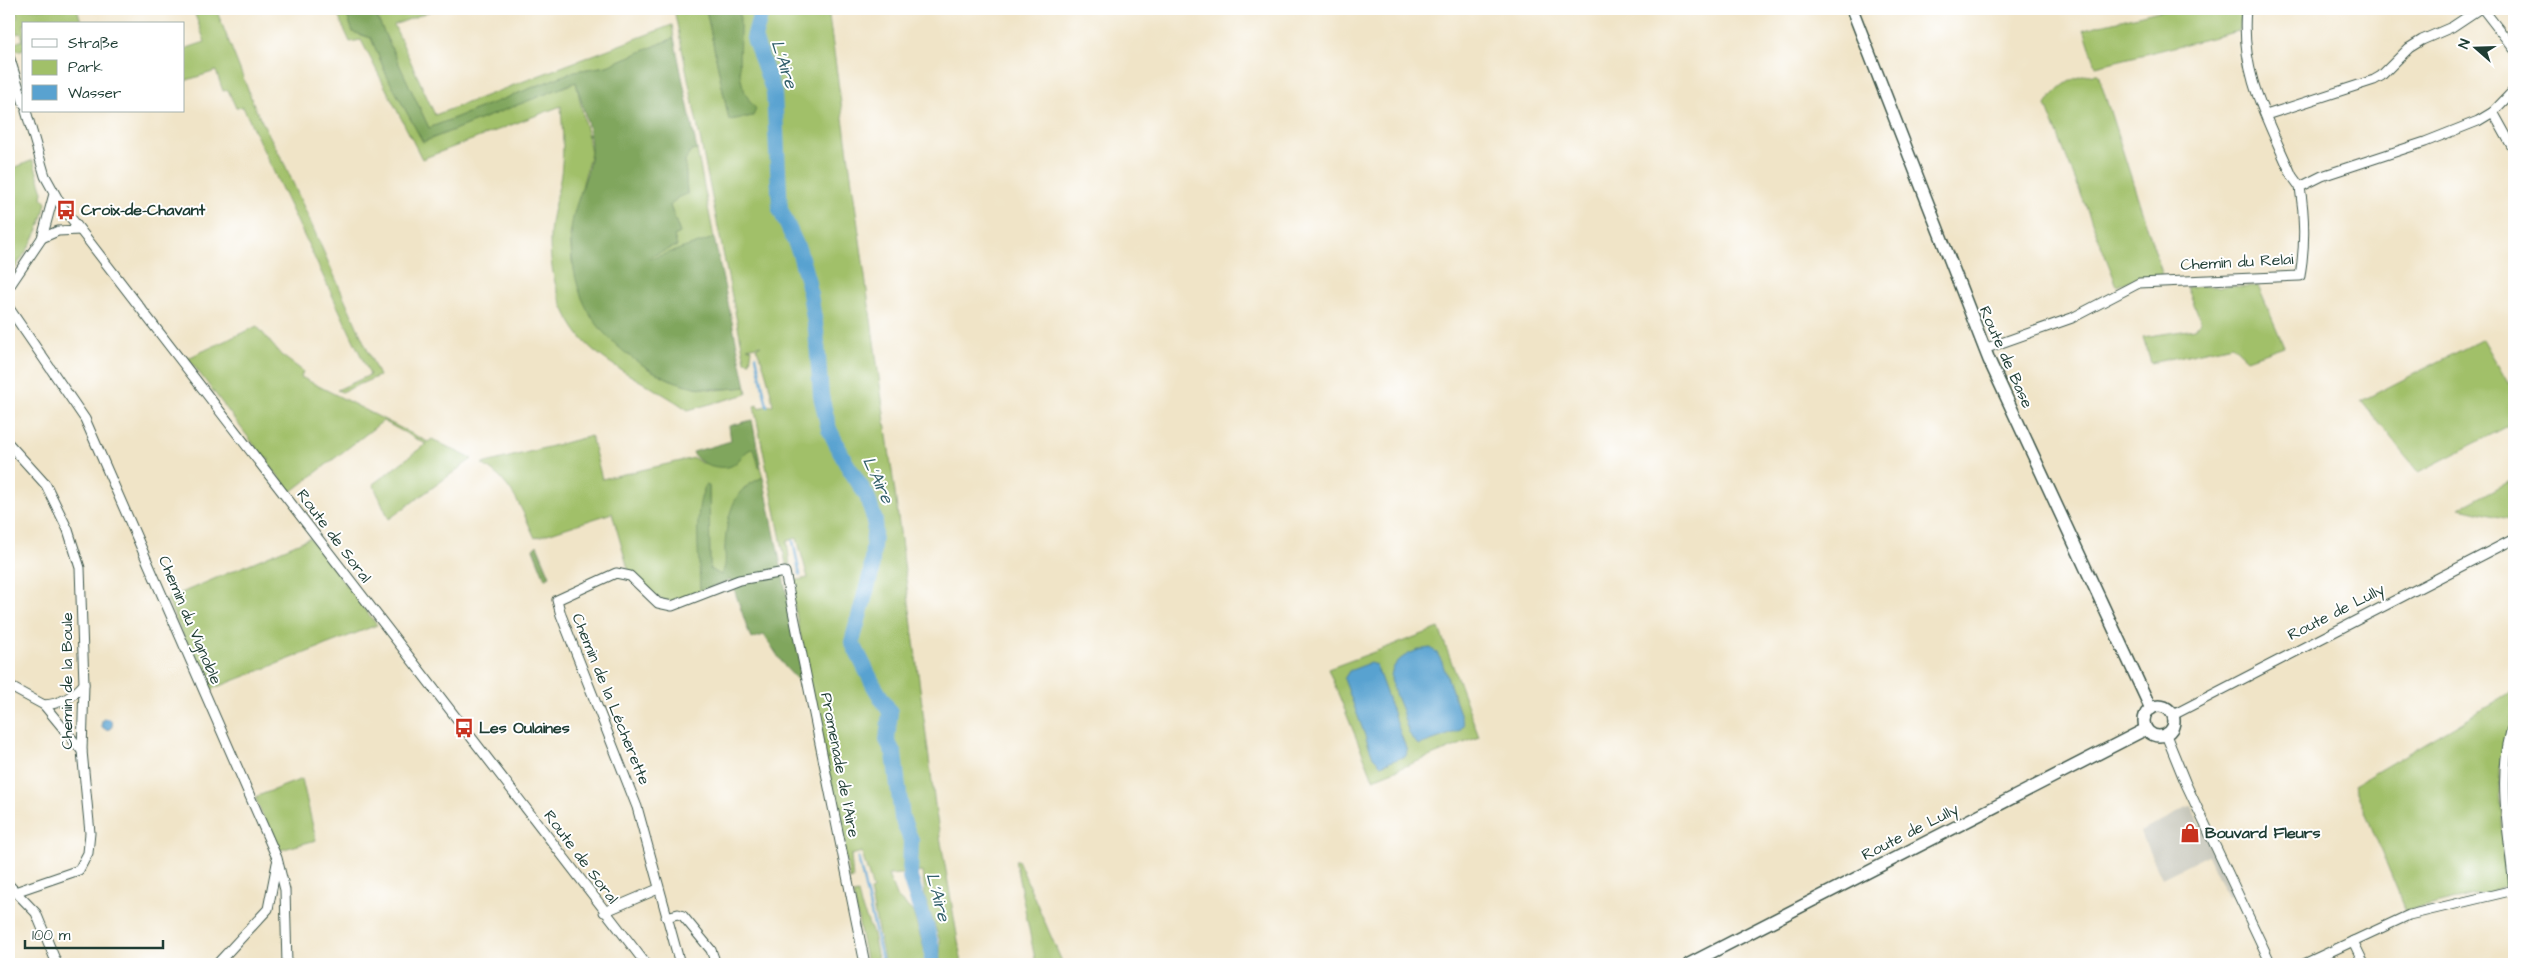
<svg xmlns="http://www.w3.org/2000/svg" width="2523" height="973" font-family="'Architects Daughter',sans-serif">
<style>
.industrial{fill:#c5c5b8}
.green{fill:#a1c069;stroke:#607e4e}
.forest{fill:#80a65d;stroke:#507248}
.water{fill:#59a2d0;stroke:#3c7082}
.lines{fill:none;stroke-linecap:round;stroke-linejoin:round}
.stream{stroke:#59a2d0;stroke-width:2.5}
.river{stroke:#59a2d0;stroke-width:16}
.minor-casing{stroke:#3e564a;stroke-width:11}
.major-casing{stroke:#3e564a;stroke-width:14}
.minor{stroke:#fff;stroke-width:9}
.major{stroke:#fff;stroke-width:11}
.labels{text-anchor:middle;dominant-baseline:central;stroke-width:4;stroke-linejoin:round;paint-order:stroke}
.poi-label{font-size:16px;font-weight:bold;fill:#1f3d34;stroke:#fff;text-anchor:start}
.street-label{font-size:16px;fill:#1f3d34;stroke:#fff}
.water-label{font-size:18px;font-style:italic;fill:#33606b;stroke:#fff}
</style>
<rect width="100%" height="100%" fill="#fff"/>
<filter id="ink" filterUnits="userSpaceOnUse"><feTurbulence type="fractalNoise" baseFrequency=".02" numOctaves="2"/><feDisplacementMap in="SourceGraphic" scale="10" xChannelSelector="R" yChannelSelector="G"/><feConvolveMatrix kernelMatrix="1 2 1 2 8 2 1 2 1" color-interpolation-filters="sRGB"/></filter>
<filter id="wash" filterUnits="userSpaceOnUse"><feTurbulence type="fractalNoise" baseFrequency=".0096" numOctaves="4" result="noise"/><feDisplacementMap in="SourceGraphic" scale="20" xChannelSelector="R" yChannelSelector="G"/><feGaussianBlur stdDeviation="1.12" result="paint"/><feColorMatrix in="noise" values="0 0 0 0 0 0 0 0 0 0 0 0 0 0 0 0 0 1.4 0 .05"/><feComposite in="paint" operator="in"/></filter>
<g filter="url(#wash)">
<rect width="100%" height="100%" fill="#f0e4c7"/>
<path class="industrial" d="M 2191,806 L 2233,893 L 2227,897 L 2208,855 L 2162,878 L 2140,832 Z"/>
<g class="green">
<path d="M 15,9 L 77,9 L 82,24 L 24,24 L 24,49 L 17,51 L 15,43 L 23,40 L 21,33 L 17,34 L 13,19 L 18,17 Z"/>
<path d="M 193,9 L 216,9 L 256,110 L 285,165 L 379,376 L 342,392 L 337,390 L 370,375 L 243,107 L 236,108 L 228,90 L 223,91 L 216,71 L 184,81 L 184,49 L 205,42 Z"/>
<path d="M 335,9 L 345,9 L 353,32 L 371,38 L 387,76 L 423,142 L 576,82 L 591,152 L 570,234 L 572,262 L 591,317 L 624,351 L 650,370 L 671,380 L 695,387 L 716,390 L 746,387 L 747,394 L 688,410 C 657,388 621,374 592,349 C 559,320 546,265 551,223 C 554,203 561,184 562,163 C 564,144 562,125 561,106 L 422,159 L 361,40 L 350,42 Z"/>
<path d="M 373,9 L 436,9 L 394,25 L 435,115 L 672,25 L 674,38 L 607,66 L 575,71 L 429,128 Z"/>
<path d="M 674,9 L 706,9 L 729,120 L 752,116 C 746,98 738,76 737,56 C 737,40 741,25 739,9 L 828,9 L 895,493 L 936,813 L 962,964 L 940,964 L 940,941 L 925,898 L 923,872 L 888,875 L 896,896 L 913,912 L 925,952 L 925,964 L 885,964 L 870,891 L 873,890 C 870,877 865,866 862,852 L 851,855 L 853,879 L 850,880 L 789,579 L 792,578 L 793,581 L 808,578 L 797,538 L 787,541 L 790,566 L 789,564 L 786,564 L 754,406 L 757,405 L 758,408 L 773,405 C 770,386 764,363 756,348 L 761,345 L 747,348 L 752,349 L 750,362 L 745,361 Z"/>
<path d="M 2167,9 L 2241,9 L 2239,31 L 2096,66 L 2084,29 Z"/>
<path d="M 2098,74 L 2163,276 L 2137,278 L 2117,286 L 2046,105 C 2058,86 2075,74 2098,74 Z"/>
<path d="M 697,150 L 714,238 L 650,260 L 648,257 L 677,246 L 674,236 L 680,233 L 670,206 L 677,198 L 687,194 L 685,161 L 691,151 Z"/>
<path d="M 33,160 L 43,192 L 42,198 L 46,203 C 40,234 26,252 9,277 L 9,170 Z"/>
<path d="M 2258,286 L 2284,346 L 2247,359 L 2232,345 L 2151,363 L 2143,337 L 2195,329 L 2201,321 L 2187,287 Z"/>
<path d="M 257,326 L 281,355 L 303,371 L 301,377 L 428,442 L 432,439 L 472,459 L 389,519 L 373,484 L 426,444 L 383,421 L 291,492 L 268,463 L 269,459 L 264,458 L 188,358 Z"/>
<path d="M 2483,339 L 2508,383 L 2514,381 L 2514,423 L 2419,472 L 2361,401 Z"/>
<path d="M 591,436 L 602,479 L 694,458 L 701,463 L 736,462 L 747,450 L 754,448 L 763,477 L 744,488 L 730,516 L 725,548 L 727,566 L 721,575 L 710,569 L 709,487 L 699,516 L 700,591 L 673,602 L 657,598 L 629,572 L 612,513 L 535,538 C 521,508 512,482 482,464 Z"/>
<path d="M 2514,479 L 2513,520 L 2460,508 Z"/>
<path d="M 310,538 L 377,625 L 207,691 L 167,599 Z"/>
<path d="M 1439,628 L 1479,737 L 1373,779 L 1328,669 Z"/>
<path d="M 2514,691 L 2514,708 L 2499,770 L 2506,887 L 2406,911 L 2354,785 Z"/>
<path d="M 302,779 L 316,840 L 277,851 L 255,797 Z"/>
<path d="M 1015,860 L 1018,860 L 1063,964 L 1036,964 Z"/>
<path d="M 858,893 L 861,906 L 873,934 L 879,964 L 867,964 L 853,894 Z"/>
</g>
<g class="forest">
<path d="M 345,9 L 373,9 L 429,128 L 575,71 L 607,66 L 674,38 L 697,150 L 691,151 L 685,161 L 687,194 L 677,198 L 670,206 L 680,233 L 674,236 L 677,246 L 649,257 L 650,259 L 714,238 L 746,387 C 729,389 713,390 696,387 C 659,381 612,349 592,317 C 577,295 571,263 571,237 C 570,208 589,181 591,152 C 592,132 581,102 576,82 L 423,142 L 387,76 L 371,38 L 353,32 Z"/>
<path d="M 706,9 L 739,9 C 744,43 729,79 756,109 L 753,116 L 729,120 Z"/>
<path d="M 752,420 L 761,467 L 759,467 L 754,448 C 742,451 739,465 728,467 C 716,469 696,463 693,452 L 731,441 L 729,426 Z"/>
<path d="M 763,477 L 806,689 L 785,667 L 764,635 L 751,639 L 731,580 L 700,591 C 700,563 692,509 706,485 L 709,486 L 710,569 L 721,575 C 727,565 725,560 725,549 C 725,531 730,498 746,487 C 751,483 757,480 763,477 Z"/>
<path d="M 537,545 L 550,576 L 545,579 L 533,549 Z"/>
</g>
<g class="water">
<path d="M 1431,648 L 1437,653 L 1442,662 L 1464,725 L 1459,731 L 1419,745 C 1409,740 1405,721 1402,711 C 1398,701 1392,688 1391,678 C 1391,658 1415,649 1431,648 Z"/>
<path d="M 1370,663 L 1376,665 L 1407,751 L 1406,756 L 1381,765 L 1373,757 L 1344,679 L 1349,671 Z"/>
<circle cx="107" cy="724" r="5.5"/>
</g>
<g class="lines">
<g class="stream">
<path d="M 756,356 L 767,406"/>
<path d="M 793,541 L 800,575"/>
<path d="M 858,857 L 883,964"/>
</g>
<path class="river" d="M 762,9 L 754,38 L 774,92 L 780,209 L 799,251 L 808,282 L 816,330 L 821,396 L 829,429 L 846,463 L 867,496 L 875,521 L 871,573 L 852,642 L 874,686 L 890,712 L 887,740 L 894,754 L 902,818 L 911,840 L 910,878 L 926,926 L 932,948 L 932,964"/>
</g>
</g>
<g filter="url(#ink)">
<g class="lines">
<defs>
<g id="minor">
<path d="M 2246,9 C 2240,74 2267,118 2292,176 L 2300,187"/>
<path d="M 2483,9 L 2514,49"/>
<path d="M 9,56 L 24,104"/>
<path d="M 26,111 L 45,176 L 61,205 L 646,964"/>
<path d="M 2493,112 L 2514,150"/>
<path d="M 2266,115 L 2374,80 L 2381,76 L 2409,48 L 2422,40 L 2452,27 L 2479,9"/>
<path d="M 42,238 L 58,231 L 80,230"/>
<path d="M 9,287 L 42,238 L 54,194"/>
<path d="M 9,308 L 85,419 L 277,858 L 285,890 L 287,964"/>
<path d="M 1984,349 L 2072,318 L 2139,283 L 2300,276 C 2305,246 2305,217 2300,187 L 2322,176 L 2425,142 L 2478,121 L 2493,112 L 2514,90"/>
<path d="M 9,444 L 46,485 L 68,530 L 80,568 L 84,684 L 82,751 L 90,833 L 88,853 L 79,870 L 15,892"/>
<path d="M 9,686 L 44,705 L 82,751"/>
<path d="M 44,705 C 61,704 73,697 84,684"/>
<path d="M 2173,715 L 2514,539"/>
<path d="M 2514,722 C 2495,775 2510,836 2514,890"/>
<path d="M 2166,735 L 2186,784 L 2271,964"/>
<path d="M 9,885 L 36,913 L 57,964"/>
<path d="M 604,912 L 658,889"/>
<path d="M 666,917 L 678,914 L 683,916 L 711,950 L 716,964"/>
<path d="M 2353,941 L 2364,964"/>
<path d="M 217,964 L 268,909 L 277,863"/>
<path d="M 680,964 L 637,807 L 561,615 L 557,600 L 616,573 L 630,576 L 658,603 L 672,606 L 739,580 L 785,572 L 865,964"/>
<path d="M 2304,964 L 2409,915 L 2514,890"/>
</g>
<g id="major">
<path d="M 1852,9 L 1989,360 L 2151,709"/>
<circle cx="2159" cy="721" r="15"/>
<path d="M 1689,964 L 2146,729"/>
</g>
</defs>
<use href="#minor" class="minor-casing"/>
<use href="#major" class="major-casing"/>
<use href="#minor" class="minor"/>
<use href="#major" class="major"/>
</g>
</g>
<defs>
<symbol id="bus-bare" viewBox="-9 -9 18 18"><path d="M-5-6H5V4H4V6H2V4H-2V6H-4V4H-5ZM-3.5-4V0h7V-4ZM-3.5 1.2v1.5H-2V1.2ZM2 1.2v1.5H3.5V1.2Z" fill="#c8321e" stroke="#fff" stroke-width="2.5" paint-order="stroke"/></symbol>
<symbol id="shop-bare" viewBox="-9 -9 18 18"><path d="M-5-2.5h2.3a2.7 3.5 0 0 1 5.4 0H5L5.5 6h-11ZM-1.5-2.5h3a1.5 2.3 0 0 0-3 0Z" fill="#c8321e" stroke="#fff" stroke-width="2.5" paint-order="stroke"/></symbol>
</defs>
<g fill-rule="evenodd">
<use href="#bus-bare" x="52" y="196" width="28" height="28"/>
<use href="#bus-bare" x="450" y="714" width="28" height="28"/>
<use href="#shop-bare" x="2176" y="819" width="28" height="28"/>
</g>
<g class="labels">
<g class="poi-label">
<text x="81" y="210">Croix-de-Chavant</text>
<text x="479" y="728">Les Oulaines</text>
<text x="2205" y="833">Bouvard Fleurs</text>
</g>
<g class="street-label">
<text transform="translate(2237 262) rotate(-3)">Chemin du Relai</text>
<text transform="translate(2006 357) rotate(66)">Route de Base</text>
<text transform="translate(334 536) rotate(53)">Route de Soral</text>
<text transform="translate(2336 612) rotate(-27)">Route de Lully</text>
<text transform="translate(190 620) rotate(67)">Chemin du Vignoble</text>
<text transform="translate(67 681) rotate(-90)">Chemin de la Boule</text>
<text transform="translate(611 699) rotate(68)">Chemin de la Lécherette</text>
<text transform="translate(840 765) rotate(79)">Promenade de l'Aire</text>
<text transform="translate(1910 832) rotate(-27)">Route de Lully</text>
<text transform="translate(581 857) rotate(53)">Route de Soral</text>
</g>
<g class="water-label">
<text transform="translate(784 64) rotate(72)">L'Aire</text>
<text transform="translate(878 480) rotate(65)">L'Aire</text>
<text transform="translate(938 897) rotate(75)">L'Aire</text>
</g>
</g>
<rect width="2523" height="973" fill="none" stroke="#fff" stroke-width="30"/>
<rect x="22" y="22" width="162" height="90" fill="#ffffff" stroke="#a5b1ae"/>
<rect x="32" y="39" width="25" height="8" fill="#ffffff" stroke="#a5b1ae"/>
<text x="68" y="48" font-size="15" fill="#1f3d34">Straße</text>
<rect x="32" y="60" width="25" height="15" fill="#a1c069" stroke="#a5b1ae"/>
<text x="68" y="72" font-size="15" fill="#1f3d34">Park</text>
<rect x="32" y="85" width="25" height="15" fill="#59a2d0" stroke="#a5b1ae"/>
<text x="68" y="98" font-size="15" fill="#1f3d34">Wasser</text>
<g transform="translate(2476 48) rotate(290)" stroke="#ffffff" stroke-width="4" paint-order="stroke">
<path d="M0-4L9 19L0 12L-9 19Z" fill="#1f3d34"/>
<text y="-8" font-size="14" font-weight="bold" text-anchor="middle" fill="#1f3d34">N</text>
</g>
<path d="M25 940v8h138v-8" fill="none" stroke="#1f3d34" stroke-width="2.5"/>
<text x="32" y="940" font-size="15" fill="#1f3d34" stroke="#ffffff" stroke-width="4" paint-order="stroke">100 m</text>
</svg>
